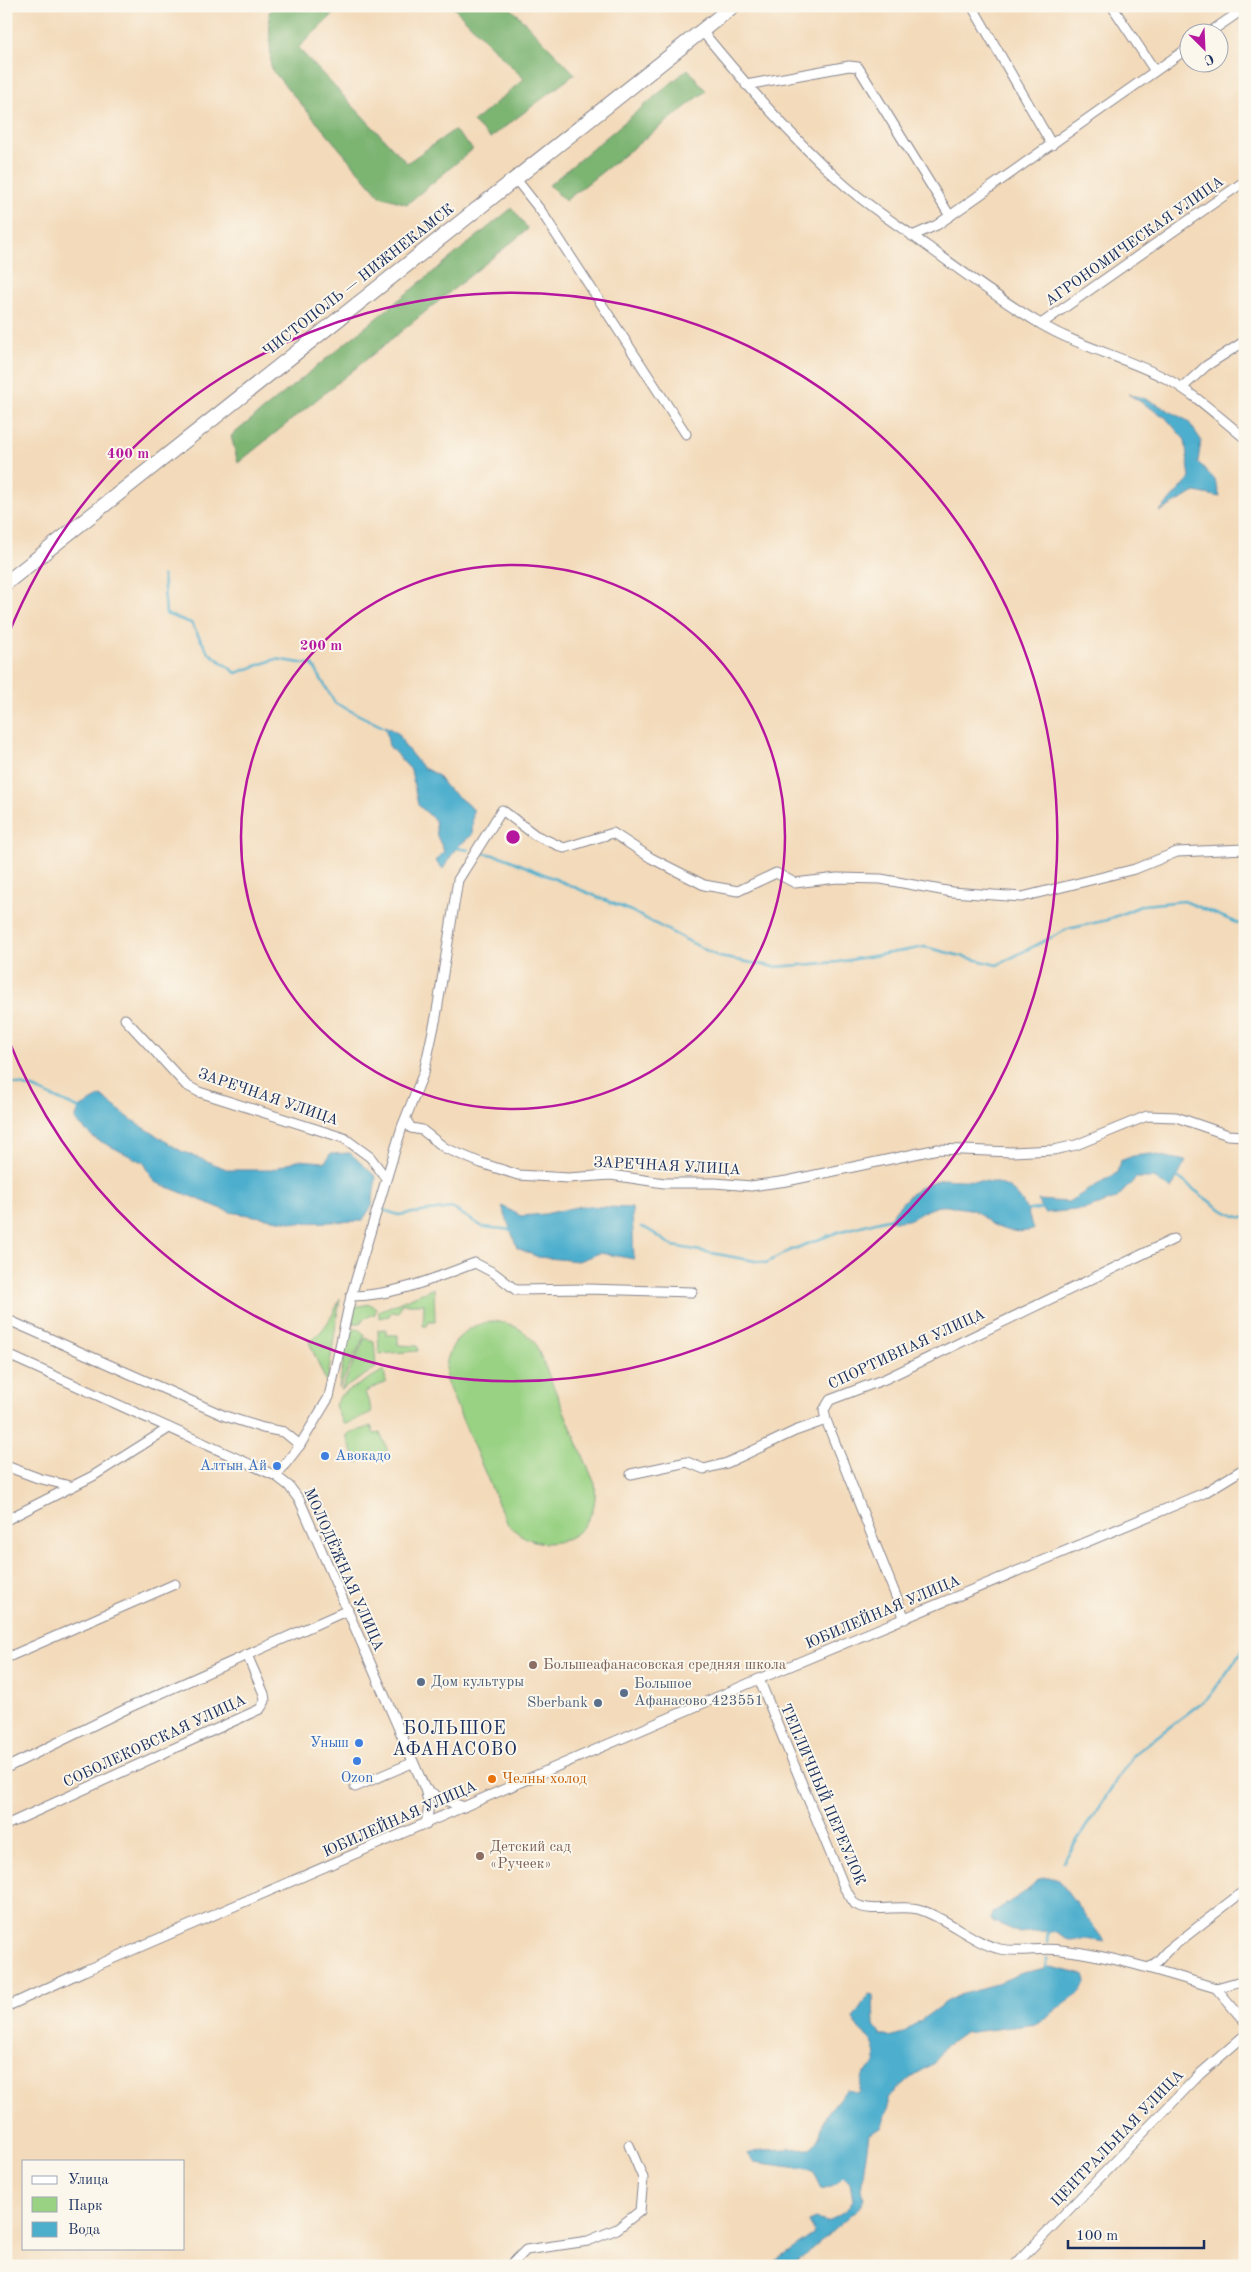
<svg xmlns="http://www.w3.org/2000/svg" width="1251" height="2272" font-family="'Old Standard TT',serif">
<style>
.green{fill:#9ad284;stroke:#5a8071}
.forest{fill:#7bb472;stroke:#4b7268}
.water{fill:#4eafcd;stroke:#346f96}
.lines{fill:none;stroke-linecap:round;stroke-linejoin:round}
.stream{stroke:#4eafcd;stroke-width:2.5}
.minor-casing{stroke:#87848c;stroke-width:11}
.primary-casing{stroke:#87848c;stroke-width:16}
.minor{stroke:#fff;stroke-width:9}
.primary{stroke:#fff;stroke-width:14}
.ring{fill:none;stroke:#b5179e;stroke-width:2.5}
.shop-dot{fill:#3f7fe0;stroke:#fbf7ec;stroke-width:2}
.education-dot{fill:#8d6e63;stroke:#fbf7ec;stroke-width:2}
.service-dot{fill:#5c6f8a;stroke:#fbf7ec;stroke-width:2}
.food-dot{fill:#e8710a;stroke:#fbf7ec;stroke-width:2}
.labels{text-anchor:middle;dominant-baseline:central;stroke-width:4;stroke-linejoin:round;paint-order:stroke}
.street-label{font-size:15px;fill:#1b2f5e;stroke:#fbf7ec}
.shop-label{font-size:15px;fill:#366cbe;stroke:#fbf7ec;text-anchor:end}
.education-label{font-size:15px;fill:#785e54;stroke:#fbf7ec;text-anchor:start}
.service-label{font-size:15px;fill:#4e5e75;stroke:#fbf7ec;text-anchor:start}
.food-label{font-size:15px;fill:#c56008;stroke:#fbf7ec;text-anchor:start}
.quarter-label{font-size:18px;letter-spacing:1px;fill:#1b2f5e;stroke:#fbf7ec}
.centre{fill:#b5179e;stroke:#fbf7ec;stroke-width:2.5}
.ring-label{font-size:15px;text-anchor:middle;font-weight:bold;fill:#b5179e;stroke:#fbf7ec;stroke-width:4;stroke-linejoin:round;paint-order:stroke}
</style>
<rect width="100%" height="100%" fill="#fbf7ec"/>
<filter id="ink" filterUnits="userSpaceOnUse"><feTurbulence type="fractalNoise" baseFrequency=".02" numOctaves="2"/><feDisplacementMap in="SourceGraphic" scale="10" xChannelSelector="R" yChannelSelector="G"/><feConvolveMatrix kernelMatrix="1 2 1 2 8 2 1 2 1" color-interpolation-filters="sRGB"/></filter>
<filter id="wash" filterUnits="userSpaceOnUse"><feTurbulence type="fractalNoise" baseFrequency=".0096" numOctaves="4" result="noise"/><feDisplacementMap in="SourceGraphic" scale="20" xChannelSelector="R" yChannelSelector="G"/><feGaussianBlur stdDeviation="1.12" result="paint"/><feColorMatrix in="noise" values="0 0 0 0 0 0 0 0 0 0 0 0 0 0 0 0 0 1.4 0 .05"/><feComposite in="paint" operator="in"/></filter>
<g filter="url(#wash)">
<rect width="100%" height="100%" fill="#f3daba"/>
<g class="green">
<path d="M 434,1288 L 435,1321 L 429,1321 L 427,1326 L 423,1326 L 424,1304 L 401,1304 L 399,1313 L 391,1312 L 389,1316 L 379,1318 L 379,1311 Z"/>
<path d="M 340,1298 L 327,1384 L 309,1342 C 324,1332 334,1314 340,1298 Z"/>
<path d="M 370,1304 L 376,1308 L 375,1314 L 363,1319 L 361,1323 L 351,1323 L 350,1321 L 353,1307 Z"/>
<path d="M 494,1321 C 511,1323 524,1329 535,1343 L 595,1484 C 601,1538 542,1564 506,1522 L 446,1381 C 443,1349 461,1325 494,1321 Z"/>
<path d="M 351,1329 L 359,1329 L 365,1335 L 339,1388 L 348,1332 Z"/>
<path d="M 386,1329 L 386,1335 L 398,1335 L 398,1345 L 417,1346 L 418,1351 L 379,1354 L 378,1330 Z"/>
<path d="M 365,1338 L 374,1341 L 376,1368 L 341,1390 Z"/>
<path d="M 384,1370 L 386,1382 L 365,1392 L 372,1412 L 346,1424 L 342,1423 L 335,1405 L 341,1395 Z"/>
<path d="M 371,1426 L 374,1434 L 380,1433 L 388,1451 L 357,1463 L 346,1435 Z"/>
</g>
<g class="forest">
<path d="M 276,6 L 342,6 L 298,48 L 407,163 L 454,130 L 473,149 L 407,204 L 380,196 L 271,69 L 269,12 Z"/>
<path d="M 452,6 L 509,6 L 575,74 L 490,138 L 473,122 L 524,79 Z"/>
<path d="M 688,69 L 706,91 L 565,201 L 549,185 Z"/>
<path d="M 512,208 L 528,229 L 238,463 L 231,436 Z"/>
</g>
<g class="water">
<path d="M 1128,394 L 1149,400 L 1188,421 L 1201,440 L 1198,462 L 1215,480 L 1220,497 L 1195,492 L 1159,512 L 1190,478 L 1185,440 L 1165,417 Z"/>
<path d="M 385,726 L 399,734 L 404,745 L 422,767 L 437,775 L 446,787 L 473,809 L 472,835 L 456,848 L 443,869 L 435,861 L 444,851 L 437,836 L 435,820 L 418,805 L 411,770 L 389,746 Z"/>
<path d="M 101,1096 L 132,1120 L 181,1151 L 229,1170 L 272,1170 L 297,1160 L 325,1162 L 330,1154 L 350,1153 L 376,1177 L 372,1206 L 362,1221 L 297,1223 L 230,1212 L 155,1182 L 144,1163 L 94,1138 L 75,1120 L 79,1108 Z"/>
<path d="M 1151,1154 L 1186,1161 L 1171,1189 L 1154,1178 L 1136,1178 L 1116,1199 L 1086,1209 L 1045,1213 L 1038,1200 L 1068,1202 L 1117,1173 L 1120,1161 L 1133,1156 Z"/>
<path d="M 944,1179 C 991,1183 1019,1172 1033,1230 C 1016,1234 1000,1231 986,1220 C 981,1216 976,1210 970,1209 C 960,1208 944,1204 935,1207 C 913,1214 916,1224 888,1220 C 904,1199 917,1184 944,1179 Z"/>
<path d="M 502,1206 L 521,1216 L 545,1214 L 581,1206 L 632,1208 L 634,1259 L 600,1253 L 578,1261 L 538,1257 L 517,1248 Z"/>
<path d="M 1044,1877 L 1053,1877 L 1058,1879 L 1105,1942 L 1085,1939 L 1070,1940 L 1057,1933 L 1042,1931 L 1020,1933 L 990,1920 L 992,1913 L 1028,1890 L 1037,1880 Z"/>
<path d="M 1051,1967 L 1085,1975 L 1086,1982 L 1080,1992 L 1037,2024 L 964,2033 L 944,2047 L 934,2063 L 915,2074 L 888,2098 L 888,2110 L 881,2128 L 869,2134 L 861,2189 L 864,2198 L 858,2209 L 792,2266 L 768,2266 L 814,2234 L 808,2222 L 815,2219 L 828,2222 L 847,2209 L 853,2200 L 850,2183 L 843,2176 L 834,2185 L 822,2189 L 814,2172 L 807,2169 L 753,2162 L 747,2154 L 761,2150 L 811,2148 C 824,2133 818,2134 825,2119 C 830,2108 839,2099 847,2089 L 859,2093 L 863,2075 L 876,2063 C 876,2030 861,2042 853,2018 L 869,1994 L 873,1995 L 874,2025 L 881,2035 L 889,2037 L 903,2033 L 946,2002 L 962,1994 L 986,1988 L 1022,1973 Z"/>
</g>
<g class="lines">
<g class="stream">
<path d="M 163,575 L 166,614 L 191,623 L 208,652 L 236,673 L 276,659 L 313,665 L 335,703 L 387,729"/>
<path d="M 455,845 L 456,848 L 468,850"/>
<path d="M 484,853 L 503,857 L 631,911 L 719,957 L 775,967 L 838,962 L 925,947 L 997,965 L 1068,929 L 1107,920 L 1143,905 L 1184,901 L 1245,926"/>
<path d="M 6,1082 L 33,1088 L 80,1109"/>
<path d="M 1176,1176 C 1195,1189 1222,1216 1245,1218"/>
<path d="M 384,1210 L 398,1215 L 452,1208 L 483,1227 L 513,1230"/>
<path d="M 1023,1211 L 1045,1208"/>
<path d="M 641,1227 C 652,1229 661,1240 673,1246 L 766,1263 L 789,1251 L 838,1232 L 891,1218"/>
<path d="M 1063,1862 L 1133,1755 L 1210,1696 L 1245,1647"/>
<path d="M 1047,1943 L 1048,1929"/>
<path d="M 1047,1970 L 1047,1958"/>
</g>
</g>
</g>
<g filter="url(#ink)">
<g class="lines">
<defs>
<g id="minor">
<path d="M 972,6 L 1052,145"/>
<path d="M 1112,6 L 1155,71"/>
<path d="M 702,31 C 745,83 789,135 840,181 C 866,205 898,225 927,246 C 964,273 1000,300 1039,323 C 1079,347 1125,357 1167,379 C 1195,394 1220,418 1245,438"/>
<path d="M 1210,32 L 1245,8"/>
<path d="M 746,85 L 849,66 L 858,67 L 950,216"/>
<path d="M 515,178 L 541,211 L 686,434"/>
<path d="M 912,236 L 937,225 L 1188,48"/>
<path d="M 1041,324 L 1245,181"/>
<path d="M 1182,388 L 1206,366 L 1245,341"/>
<path d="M 125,1019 L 186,1085 L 199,1092 L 344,1138 L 370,1157 L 386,1178"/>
<path d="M 406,1120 L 411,1128 L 422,1130 L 445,1148 L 481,1163 L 518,1175 L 568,1178 L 611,1175 L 664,1183 L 715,1183 L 751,1186 L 787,1181 L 938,1149 L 1012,1152 L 1054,1150 L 1076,1145 L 1147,1116 L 1176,1117 L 1228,1135 L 1245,1136"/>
<path d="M 351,1296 C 394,1296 435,1278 475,1263 L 494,1273 L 516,1290 L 587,1289 L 692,1292"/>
<path d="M 6,1319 L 225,1416 L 263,1428 L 284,1432 L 300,1445"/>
<path d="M 6,1354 L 276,1476 L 289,1486 L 300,1501 L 425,1789 L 442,1799 L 464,1807"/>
<path d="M 6,1466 L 38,1478 L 70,1486"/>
<path d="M 631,1474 L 687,1462 L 704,1469 L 727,1463 L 795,1431 L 826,1420"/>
<path d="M 276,1476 L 300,1445 L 329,1397 L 351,1296 L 402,1127 L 424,1072 L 436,1017 L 458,880 L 502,810 L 535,835 L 564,848 L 613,833 L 651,858 L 704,885 L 738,891 L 776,873 L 795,883 L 837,878 L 881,879 L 952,892 L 1022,897 L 1135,869 L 1177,852 L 1245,849"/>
<path d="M 6,1520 L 93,1476 L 169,1428"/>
<path d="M 905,1619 L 826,1420 L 824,1410 L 830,1400 L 885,1379 L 1174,1239"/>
<path d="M 6,1658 L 175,1584"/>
<path d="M 759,1679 L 845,1889 L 855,1904 C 873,1914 898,1904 918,1909 C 948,1918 973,1943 1000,1949 C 1020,1953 1041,1947 1061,1950 C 1114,1956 1165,1973 1216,1988"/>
<path d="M 6,1768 L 128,1708 L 348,1610"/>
<path d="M 355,1787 L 412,1763"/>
<path d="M 425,1789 L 429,1805 L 426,1825"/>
<path d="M 6,1825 L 260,1709 L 265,1701 L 264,1694 L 247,1655"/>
<path d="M 1150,1967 L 1158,1961 L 1167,1951 L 1245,1890"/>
<path d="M 1216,1988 L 1245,2022"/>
<path d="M 1216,1988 L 1245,1980"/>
<path d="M 6,2007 L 84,1971 L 759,1679 L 1204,1493 L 1245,1468"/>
<path d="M 510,2266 L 526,2250 L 588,2241 L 617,2229 L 640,2211 L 643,2178 L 629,2145"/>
<path d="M 1014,2266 L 1200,2074 L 1245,2035"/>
</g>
<path id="primary" d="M 6,583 L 733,6"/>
</defs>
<use href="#minor" class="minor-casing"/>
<use href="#primary" class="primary-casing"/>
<use href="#minor" class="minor"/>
<use href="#primary" class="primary"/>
</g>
</g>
<g class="ring">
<circle cx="513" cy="837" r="272"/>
<path d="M7 638A544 544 0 1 1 7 1036"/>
</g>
<g class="shop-dot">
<circle cx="325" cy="1456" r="5"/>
<circle cx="277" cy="1466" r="5"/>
<circle cx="359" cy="1743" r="5"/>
<circle cx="357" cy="1761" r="5"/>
</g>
<g class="education-dot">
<circle cx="533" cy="1665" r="5"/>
<circle cx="480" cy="1856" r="5"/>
</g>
<g class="service-dot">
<circle cx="421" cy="1682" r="5"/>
<circle cx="624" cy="1693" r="5"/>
<circle cx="598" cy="1703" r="5"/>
</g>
<circle class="food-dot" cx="492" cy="1779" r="5"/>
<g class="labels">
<g class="street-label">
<text transform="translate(1135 242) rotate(-35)">АГРОНОМИЧЕСКАЯ УЛИЦА</text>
<text transform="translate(359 281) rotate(-38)">ЧИСТОПОЛЬ — НИЖНЕКАМСК</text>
<text transform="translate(268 1098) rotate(19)">ЗАРЕЧНАЯ УЛИЦА</text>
<text transform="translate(667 1167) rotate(3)">ЗАРЕЧНАЯ УЛИЦА</text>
<text transform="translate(907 1350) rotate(-25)">СПОРТИВНАЯ УЛИЦА</text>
<text transform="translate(343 1570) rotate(66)">МОЛОДЁЖНАЯ УЛИЦА</text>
<text transform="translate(883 1613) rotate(-23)">ЮБИЛЕЙНАЯ УЛИЦА</text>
<text transform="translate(155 1742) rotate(-25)">СОБОЛЕКОВСКАЯ УЛИЦА</text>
<text transform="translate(822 1795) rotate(67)">ТЕПЛИЧНЫЙ ПЕРЕУЛОК</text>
<text transform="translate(400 1820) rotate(-24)">ЮБИЛЕЙНАЯ УЛИЦА</text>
<text transform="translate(1118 2139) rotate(-46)">ЦЕНТРАЛЬНАЯ УЛИЦА</text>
</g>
<g class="shop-label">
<text x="335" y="1456" text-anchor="start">Авокадо</text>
<text x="267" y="1466">Алтын Ай</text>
<text x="349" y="1743">Уныш</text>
<text x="357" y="1778" text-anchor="middle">Ozon</text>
</g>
<g class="education-label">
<text x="543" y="1665">Большеафанасовская средняя школа</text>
<text x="490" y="1847">Детский сад<tspan x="490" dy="17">«Ручеек»</tspan></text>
</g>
<g class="service-label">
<text x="431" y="1682">Дом культуры</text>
<text x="634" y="1684">Большое<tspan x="634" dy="17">Афанасово 423551</tspan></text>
<text x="588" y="1703" text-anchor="end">Sberbank</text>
</g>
<g class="food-label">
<text x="502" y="1779">Челны холод</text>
</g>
<g class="quarter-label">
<text x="455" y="1729">БОЛЬШОЕ<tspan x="455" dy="21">АФАНАСОВО</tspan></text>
</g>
</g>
<circle cx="513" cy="837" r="8" class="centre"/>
<g class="ring-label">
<text x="128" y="458">400 m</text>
<text x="321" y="650">200 m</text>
</g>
<rect width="1251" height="2272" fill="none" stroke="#fbf7ec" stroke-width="25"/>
<rect x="22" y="2160" width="162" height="90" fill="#fbf7ec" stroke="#a1a7b3"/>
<rect x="32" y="2176" width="25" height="8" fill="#ffffff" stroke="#a1a7b3"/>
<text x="68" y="2184" font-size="15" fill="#1b2f5e">Улица</text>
<rect x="32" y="2197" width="25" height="15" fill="#9ad284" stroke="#a1a7b3"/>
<text x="68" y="2210" font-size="15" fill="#1b2f5e">Парк</text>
<rect x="32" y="2222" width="25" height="15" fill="#4eafcd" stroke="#a1a7b3"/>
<text x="68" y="2234" font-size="15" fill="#1b2f5e">Вода</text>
<g transform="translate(1204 48) rotate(156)"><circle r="24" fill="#fbf7ec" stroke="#a1a7b3"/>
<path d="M0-4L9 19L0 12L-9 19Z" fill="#b5179e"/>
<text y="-8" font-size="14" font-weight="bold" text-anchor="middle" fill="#1b2f5e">С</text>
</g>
<path d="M1068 2240v8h136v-8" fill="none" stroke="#1b2f5e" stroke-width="2.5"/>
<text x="1076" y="2240" font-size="15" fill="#1b2f5e" stroke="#fbf7ec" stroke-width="4" paint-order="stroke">100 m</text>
</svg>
